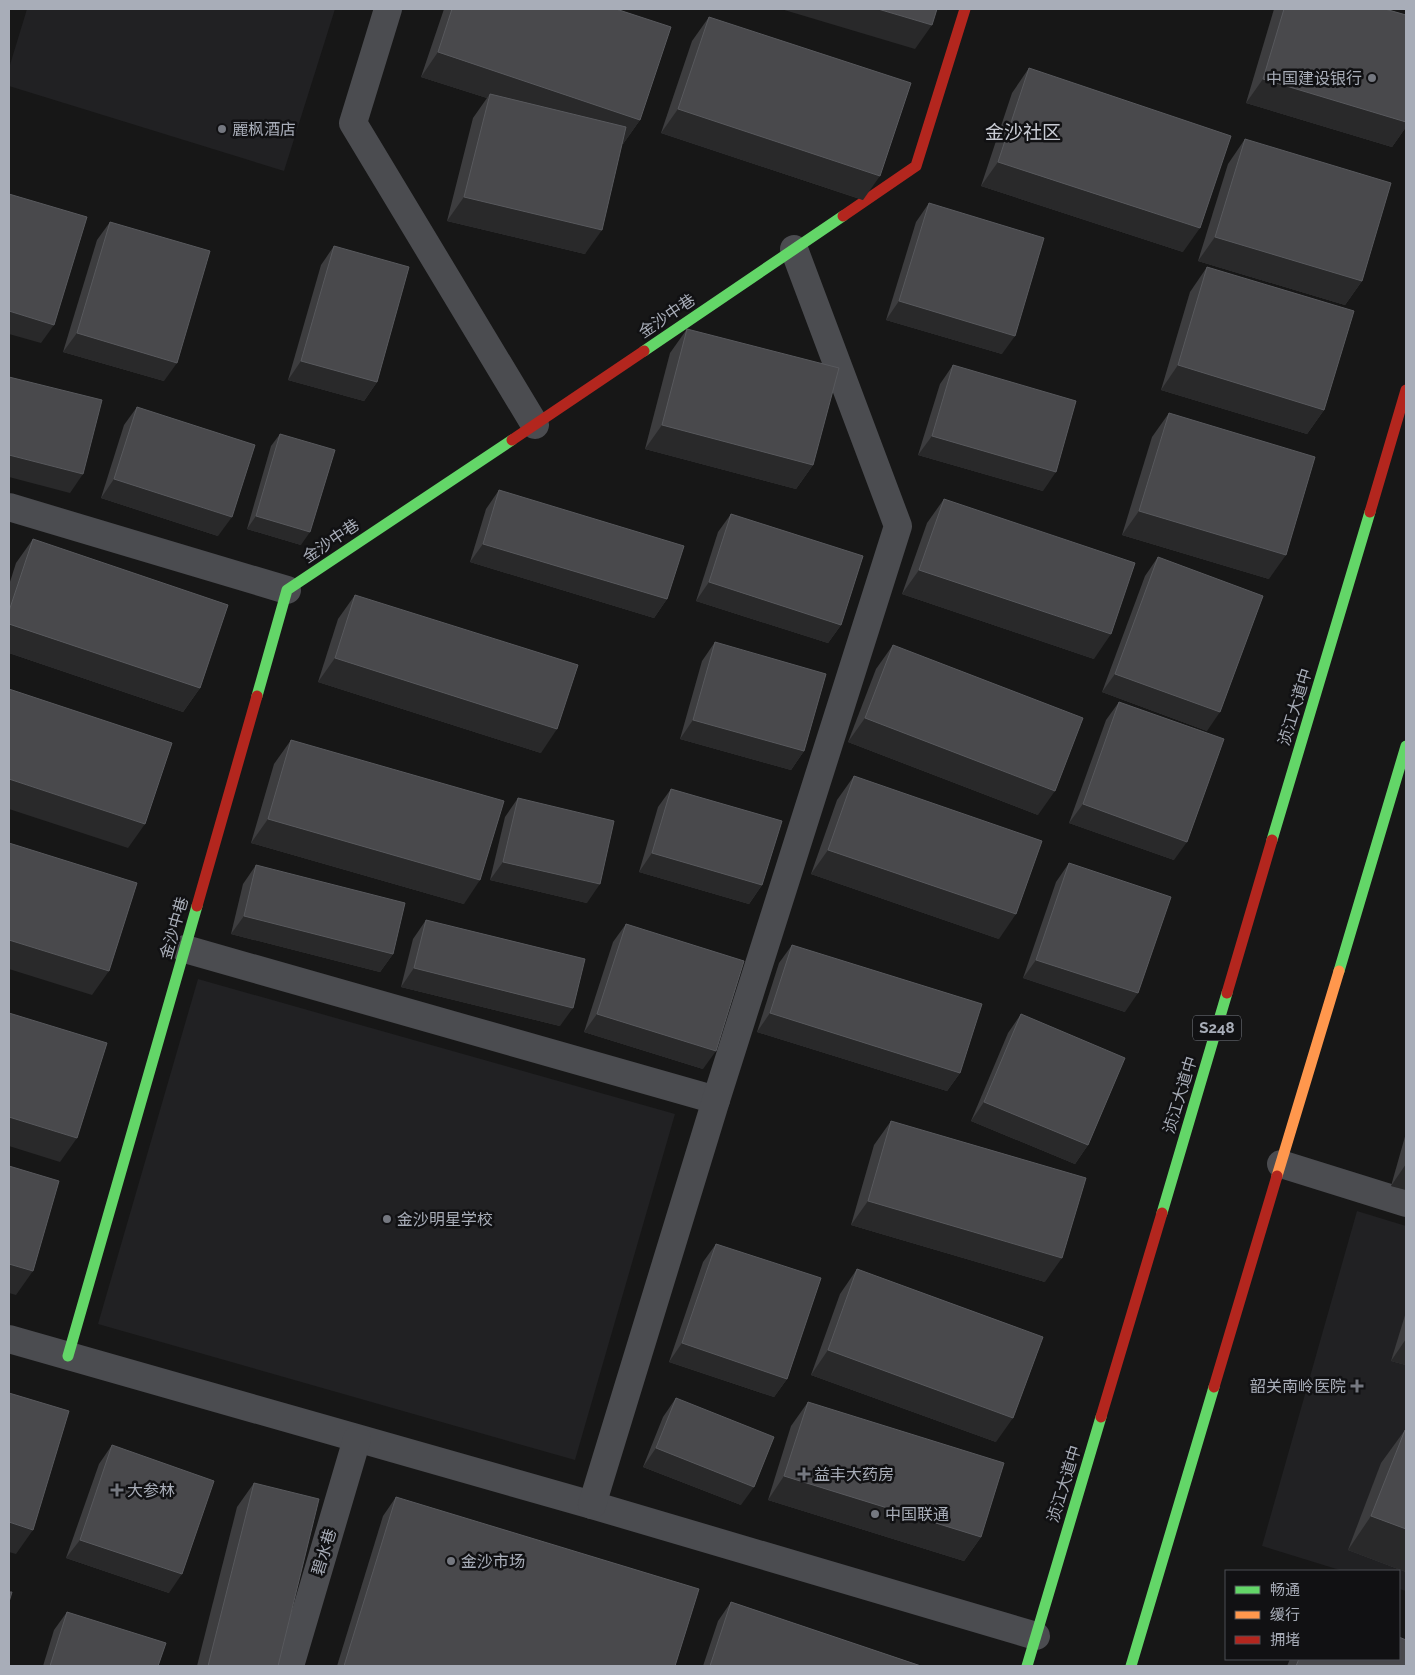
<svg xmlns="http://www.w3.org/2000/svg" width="1415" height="1675" font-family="Raleway,'Noto Sans SC',sans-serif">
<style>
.built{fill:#212123}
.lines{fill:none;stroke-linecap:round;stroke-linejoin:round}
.street{stroke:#4b4c50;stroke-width:28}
.fast{stroke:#63d668;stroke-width:11}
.slow{stroke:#ff974d;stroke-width:11}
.jam{stroke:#b3261e;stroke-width:11}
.wall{fill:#3d3d3f}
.shaded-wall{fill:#29292a}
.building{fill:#49494c;stroke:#58595d}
.poi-dot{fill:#757880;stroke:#111113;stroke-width:2}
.labels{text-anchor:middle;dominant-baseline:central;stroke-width:5;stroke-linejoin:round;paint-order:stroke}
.shield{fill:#111113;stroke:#7b7e86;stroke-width:1}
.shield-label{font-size:15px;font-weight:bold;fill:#a8adb8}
.poi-label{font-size:16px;fill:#a8adb8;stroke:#111113;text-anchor:start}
.street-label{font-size:16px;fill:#a8adb8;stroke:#111113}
.quarter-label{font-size:19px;fill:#c9ccd4;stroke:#111113}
</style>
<rect width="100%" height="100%" fill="#171717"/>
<g class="built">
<path d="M 27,9 L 335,9 L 284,171 L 9,86 L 9,68 Z"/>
<path d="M 198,979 L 675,1114 L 575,1460 L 98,1324 Z"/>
<path d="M 1357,1211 L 1406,1226 L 1406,1591 L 1399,1589 L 1399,1571 L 1343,1571 L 1262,1546 Z"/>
</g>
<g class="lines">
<g class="street">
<path d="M 388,9 L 353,123 L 535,425"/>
<path d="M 9,507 L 287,590"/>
<path d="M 185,949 L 716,1100"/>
<path d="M 1281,1164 L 1406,1203"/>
<path d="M 9,1339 L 592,1505 L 1036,1636"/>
<path d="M 592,1505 L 716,1100 L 898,526 L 794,249"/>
<path d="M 290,1666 L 357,1439"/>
</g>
<g class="fast">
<path d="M 644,351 L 843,216"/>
<path d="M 257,696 L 287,590 L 512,440"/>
<path d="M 1272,840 L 1370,512"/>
<path d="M 1339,971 L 1406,746"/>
<path d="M 1162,1213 L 1227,993"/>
<path d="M 68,1356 L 197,906"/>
<path d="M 1027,1666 L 1101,1417"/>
<path d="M 1131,1666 L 1214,1387"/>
</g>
<path class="slow" d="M 1277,1176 L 1339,971"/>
<g class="jam">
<path d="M 843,216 L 916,166 L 965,9"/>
<path d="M 512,440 L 644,351"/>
<path d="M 1370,512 L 1406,390"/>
<path d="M 197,906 L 257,696"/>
<path d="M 1227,993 L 1272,840"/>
<path d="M 1214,1387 L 1277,1176"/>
<path d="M 1101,1417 L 1162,1213"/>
</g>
</g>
<g class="wall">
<path d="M 444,9 L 616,9 L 640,120 L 623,144 L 622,144 L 585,254 L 447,221 L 473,118 L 487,98 L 421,77 Z"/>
<path d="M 1274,9 L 1385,9 L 1406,15 L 1406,127 L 1392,147 L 1246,103 Z"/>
<path d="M 709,17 L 863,200 L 661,133 L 692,41 Z"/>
<path d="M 1029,68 L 1183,252 L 981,186 L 1012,93 Z"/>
<path d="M 1245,139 L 1362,281 L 1345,305 L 1198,261 L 1228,164 Z"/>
<path d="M 929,203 L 1002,354 L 886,320 L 916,222 Z"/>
<path d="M 110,222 L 164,381 L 63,352 L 97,240 Z"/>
<path d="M 334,246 L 377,382 L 364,401 L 288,380 L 321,265 Z"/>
<path d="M 1207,267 L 1324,410 L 1307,434 L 1161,390 L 1190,292 Z"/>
<path d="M 687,329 L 813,465 L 796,489 L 645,449 L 670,353 Z"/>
<path d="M 953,365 L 1043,491 L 918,455 L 940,384 Z"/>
<path d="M 137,407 L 218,536 L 101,498 L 124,425 Z"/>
<path d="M 1169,413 L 1269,579 L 1122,535 L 1152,437 Z"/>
<path d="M 280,434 L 301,545 L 247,529 L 271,446 Z"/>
<path d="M 499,490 L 667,599 L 654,618 L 470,562 L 486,509 Z"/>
<path d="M 944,499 L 1094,659 L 902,594 L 927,523 Z"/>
<path d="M 731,514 L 841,625 L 828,643 L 696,601 L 718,532 Z"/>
<path d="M 33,539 L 200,688 L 183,712 L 9,653 L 9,585 L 16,563 Z"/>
<path d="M 1158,557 L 1207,731 L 1102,692 L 1145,576 Z"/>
<path d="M 355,595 L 541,753 L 318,682 L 338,619 Z"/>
<path d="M 715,642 L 804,751 L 791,770 L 680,739 L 702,661 Z"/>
<path d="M 893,645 L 1038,815 L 848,742 L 876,669 Z"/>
<path d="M 1119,702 L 1174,860 L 1069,823 L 1106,720 Z"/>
<path d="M 291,740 L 464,904 L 251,843 L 274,764 Z"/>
<path d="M 854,776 L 999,939 L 811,874 L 837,800 Z"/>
<path d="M 671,789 L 762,885 L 749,904 L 639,872 L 658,807 Z"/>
<path d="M 518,798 L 587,903 L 490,880 L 505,817 Z"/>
<path d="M 1069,863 L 1125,1012 L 1023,978 L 1056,882 Z"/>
<path d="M 256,865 L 393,954 L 380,972 L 231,934 L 243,884 Z"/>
<path d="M 426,920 L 560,1026 L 401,987 L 413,939 Z"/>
<path d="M 626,924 L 703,1069 L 584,1032 L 613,942 Z"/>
<path d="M 792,945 L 960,1073 L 947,1091 L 757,1032 L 779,963 Z"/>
<path d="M 1021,1014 L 1088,1145 L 1075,1164 L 971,1121 L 1008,1033 Z"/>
<path d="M 891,1121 L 1045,1282 L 851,1225 L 874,1145 Z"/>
<path d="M 1406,1133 L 1406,1190 L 1391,1186 Z"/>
<path d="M 716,1244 L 787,1379 L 774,1397 L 669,1362 L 703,1262 Z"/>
<path d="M 857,1269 L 996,1442 L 811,1375 L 840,1294 Z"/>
<path d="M 1406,1312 L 1406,1365 L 1391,1361 Z"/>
<path d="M 676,1398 L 741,1505 L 643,1467 L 663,1417 Z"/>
<path d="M 808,1402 L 981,1537 L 964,1561 L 768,1500 L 791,1426 Z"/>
<path d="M 1405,1430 L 1406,1572 L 1348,1550 L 1381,1463 Z"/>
<path d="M 112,1445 L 169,1593 L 66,1558 L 99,1464 Z"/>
<path d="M 254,1483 L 278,1666 L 197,1666 L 237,1507 Z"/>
<path d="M 396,1497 L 675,1666 L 337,1666 L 383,1516 Z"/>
<path d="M 731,1602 L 921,1666 L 703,1666 L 718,1621 Z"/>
<path d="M 67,1612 L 158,1666 L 43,1666 L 54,1630 Z"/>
<path d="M 1290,1659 L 1399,1659 L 1406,1666 L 1287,1666 Z"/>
</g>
<g class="shaded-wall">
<path d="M 781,9 L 878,9 L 932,25 L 915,49 Z"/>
<path d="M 438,52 L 640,120 L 623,144 L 488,99 L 490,94 L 487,98 L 421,77 Z"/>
<path d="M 1263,79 L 1406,122 L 1406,127 L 1392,147 L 1246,103 Z"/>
<path d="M 678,109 L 880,176 L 863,200 L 661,133 Z"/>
<path d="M 998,162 L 1200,228 L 1183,252 L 981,186 Z"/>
<path d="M 464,197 L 602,230 L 585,254 L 447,221 Z"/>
<path d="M 1215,237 L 1362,281 L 1345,305 L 1198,261 Z"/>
<path d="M 899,301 L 1015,336 L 1002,354 L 886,320 Z"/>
<path d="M 9,311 L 54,325 L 41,343 L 9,334 Z"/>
<path d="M 77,333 L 177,363 L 164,381 L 63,352 Z"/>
<path d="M 301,361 L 377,382 L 364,401 L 288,380 Z"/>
<path d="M 1178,365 L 1324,410 L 1307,434 L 1161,390 Z"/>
<path d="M 662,425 L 813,465 L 796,489 L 645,449 Z"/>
<path d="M 932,436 L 1056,472 L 1043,491 L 918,455 Z"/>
<path d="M 9,455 L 83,474 L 70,493 L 9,477 Z"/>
<path d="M 114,479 L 232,517 L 218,536 L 101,498 Z"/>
<path d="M 1139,511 L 1286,555 L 1269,579 L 1122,535 Z"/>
<path d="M 256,516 L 310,532 L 301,545 L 247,529 Z"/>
<path d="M 483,544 L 667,599 L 654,618 L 470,562 Z"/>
<path d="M 919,570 L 1111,634 L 1094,659 L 902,594 Z"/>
<path d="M 709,582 L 841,625 L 828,643 L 696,601 Z"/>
<path d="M 9,624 L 200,688 L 183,712 L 9,653 Z"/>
<path d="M 335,658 L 557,729 L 541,753 L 318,682 Z"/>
<path d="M 1115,674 L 1220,712 L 1207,731 L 1102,692 Z"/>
<path d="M 865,718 L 1055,791 L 1038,815 L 848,742 Z"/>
<path d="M 693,720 L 804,751 L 791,770 L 680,739 Z"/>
<path d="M 9,779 L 145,824 L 128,848 L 9,809 Z"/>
<path d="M 1083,804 L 1187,842 L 1174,860 L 1069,823 Z"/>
<path d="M 268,819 L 480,880 L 464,904 L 251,843 Z"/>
<path d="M 828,850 L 1016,914 L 999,939 L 811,874 Z"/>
<path d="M 652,853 L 762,885 L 749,904 L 639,872 Z"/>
<path d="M 503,862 L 600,884 L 587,903 L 490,880 Z"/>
<path d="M 244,916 L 393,954 L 380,972 L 231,934 Z"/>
<path d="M 9,940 L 109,971 L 92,995 L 9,969 Z"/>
<path d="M 1036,960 L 1138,993 L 1125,1012 L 1023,978 Z"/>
<path d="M 414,968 L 573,1008 L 560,1026 L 401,987 Z"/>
<path d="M 770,1013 L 960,1073 L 947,1091 L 757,1032 Z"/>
<path d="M 597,1014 L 716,1051 L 703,1069 L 584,1032 Z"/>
<path d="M 984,1102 L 1088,1145 L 1075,1164 L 971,1121 Z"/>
<path d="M 9,1117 L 77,1138 L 60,1162 L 9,1146 Z"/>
<path d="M 1406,1164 L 1406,1190 L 1391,1186 Z"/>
<path d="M 868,1201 L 1062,1258 L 1045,1282 L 851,1225 Z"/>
<path d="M 9,1264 L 33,1271 L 16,1295 L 9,1293 Z"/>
<path d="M 1406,1339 L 1406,1365 L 1391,1361 Z"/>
<path d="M 682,1343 L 787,1379 L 774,1397 L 669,1362 Z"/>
<path d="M 828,1350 L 1013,1418 L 996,1442 L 811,1375 Z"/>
<path d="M 656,1448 L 754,1487 L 741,1505 L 643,1467 Z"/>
<path d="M 784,1476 L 981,1537 L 964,1561 L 768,1500 Z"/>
<path d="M 1371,1516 L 1406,1529 L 1406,1572 L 1348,1550 Z"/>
<path d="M 9,1522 L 33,1530 L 16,1554 L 9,1552 Z"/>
<path d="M 80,1540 L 182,1574 L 169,1593 L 66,1558 Z"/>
</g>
<g class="building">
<path d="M 452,9 L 616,9 L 671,27 L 640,120 L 438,52 Z"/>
<path d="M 878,9 L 937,9 L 932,25 Z"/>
<path d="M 1284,9 L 1385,9 L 1406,15 L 1406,122 L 1263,79 Z"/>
<path d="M 709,17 L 911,83 L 880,176 L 678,109 Z"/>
<path d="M 1029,68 L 1231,136 L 1200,228 L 998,162 Z"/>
<path d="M 490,94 L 626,127 L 602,230 L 464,197 Z"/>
<path d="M 1245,139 L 1391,183 L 1362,281 L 1215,237 Z"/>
<path d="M 9,194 L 87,217 L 54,325 L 9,311 Z"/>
<path d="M 929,203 L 1044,238 L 1015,336 L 899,301 Z"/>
<path d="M 110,222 L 210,251 L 177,363 L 77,333 Z"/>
<path d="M 334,246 L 409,267 L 377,382 L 301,361 Z"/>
<path d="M 1207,267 L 1354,311 L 1324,410 L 1178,365 Z"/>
<path d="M 687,329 L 839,368 L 813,465 L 662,425 Z"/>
<path d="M 953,365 L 1076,401 L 1056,472 L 932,436 Z"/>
<path d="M 9,377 L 102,400 L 83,474 L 9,455 Z"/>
<path d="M 137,407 L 255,445 L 232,517 L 114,479 Z"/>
<path d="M 1169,413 L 1315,457 L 1286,555 L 1139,511 Z"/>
<path d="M 280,434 L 335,450 L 310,532 L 256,516 Z"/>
<path d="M 499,490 L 684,546 L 667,599 L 483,544 Z"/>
<path d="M 944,499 L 1135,563 L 1111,634 L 919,570 Z"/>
<path d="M 731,514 L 863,556 L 841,625 L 709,582 Z"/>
<path d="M 33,539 L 228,605 L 200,688 L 9,624 L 9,611 Z"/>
<path d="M 1158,557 L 1263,596 L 1220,712 L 1115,674 Z"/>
<path d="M 355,595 L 578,665 L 557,729 L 335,658 Z"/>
<path d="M 715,642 L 826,674 L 804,751 L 693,720 Z"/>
<path d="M 893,645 L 1083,718 L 1055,791 L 865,718 Z"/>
<path d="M 9,689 L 172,743 L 145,824 L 9,779 Z"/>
<path d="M 1119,702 L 1224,739 L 1187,842 L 1083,804 Z"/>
<path d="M 291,740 L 504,801 L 480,880 L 268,819 Z"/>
<path d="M 854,776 L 1042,841 L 1016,914 L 828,850 Z"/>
<path d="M 671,789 L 782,821 L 762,885 L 652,853 Z"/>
<path d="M 518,798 L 614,821 L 600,884 L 503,862 Z"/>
<path d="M 9,843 L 137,883 L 109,971 L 9,940 Z"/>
<path d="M 1069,863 L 1171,897 L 1138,993 L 1036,960 Z"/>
<path d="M 256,865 L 405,903 L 393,954 L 244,916 Z"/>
<path d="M 426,920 L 585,959 L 573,1008 L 414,968 Z"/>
<path d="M 626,924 L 744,961 L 716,1051 L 597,1014 Z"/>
<path d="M 792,945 L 982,1004 L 960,1073 L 770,1013 Z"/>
<path d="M 9,1013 L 107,1043 L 77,1138 L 9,1117 Z"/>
<path d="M 1021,1014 L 1125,1058 L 1088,1145 L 984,1102 Z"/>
<path d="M 891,1121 L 1086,1178 L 1062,1258 L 868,1201 Z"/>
<path d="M 9,1166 L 59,1181 L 33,1271 L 9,1264 Z"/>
<path d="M 716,1244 L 821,1278 L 787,1379 L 682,1343 Z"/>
<path d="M 857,1269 L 1043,1337 L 1013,1418 L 828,1350 Z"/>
<path d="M 9,1393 L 69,1411 L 33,1530 L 9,1522 Z"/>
<path d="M 676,1398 L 774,1437 L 754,1487 L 656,1448 Z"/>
<path d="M 808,1402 L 1004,1463 L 981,1537 L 784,1476 Z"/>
<path d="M 1405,1430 L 1406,1430 L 1406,1529 L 1371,1516 Z"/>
<path d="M 112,1445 L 214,1481 L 182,1574 L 80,1540 Z"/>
<path d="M 254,1483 L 319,1499 L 278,1666 L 208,1666 Z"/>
<path d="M 396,1497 L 699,1589 L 675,1666 L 344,1666 Z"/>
<path d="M 9,1592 L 12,1592 L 9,1602 Z"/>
<path d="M 731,1602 L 921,1666 L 710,1666 Z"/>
<path d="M 67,1612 L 166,1643 L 158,1666 L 50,1666 Z"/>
<path d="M 1399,1637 L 1406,1640 L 1406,1666 L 1296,1666 L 1299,1659 L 1399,1659 Z"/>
</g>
<g class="poi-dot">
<circle cx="1372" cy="78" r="5"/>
<circle cx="222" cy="129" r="5"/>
<circle cx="387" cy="1219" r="5"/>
<path d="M1354.5 1378.5h5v5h5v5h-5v5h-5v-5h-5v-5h5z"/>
<path d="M801.5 1466.5h5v5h5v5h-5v5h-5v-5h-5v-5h5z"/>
<path d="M114.5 1482.5h5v5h5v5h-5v5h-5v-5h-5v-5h5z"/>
<circle cx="875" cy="1514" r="5"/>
<circle cx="451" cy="1561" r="5"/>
</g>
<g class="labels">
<rect class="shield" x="1193" y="1015.5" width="48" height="25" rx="4"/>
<g class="shield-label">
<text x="1217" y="1028">S248</text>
</g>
<g class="poi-label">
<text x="1362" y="78" text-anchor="end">中国建设银行</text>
<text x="232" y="129">麗枫酒店</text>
<text x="397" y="1219">金沙明星学校</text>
<text x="1346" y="1386" text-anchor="end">韶关南岭医院</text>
<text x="814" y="1474">益丰大药房</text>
<text x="127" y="1490">大参林</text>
<text x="885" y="1514">中国联通</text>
<text x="461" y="1561">金沙市场</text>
</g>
<g class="street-label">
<text transform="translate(667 316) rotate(-34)">金沙中巷</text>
<text transform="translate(331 541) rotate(-34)">金沙中巷</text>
<text transform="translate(1295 707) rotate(-73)">浈江大道中</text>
<text transform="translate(174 928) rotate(-74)">金沙中巷</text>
<text transform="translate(1180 1095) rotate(-73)">浈江大道中</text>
<text transform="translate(1064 1484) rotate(-73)">浈江大道中</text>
<text transform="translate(324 1552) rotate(-73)">碧水巷</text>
</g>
<g class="quarter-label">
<text x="1023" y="132">金沙社区</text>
</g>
</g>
<rect width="1415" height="1675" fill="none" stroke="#a8adb8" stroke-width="20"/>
<rect x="1225" y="1570" width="175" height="90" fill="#111113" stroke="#4d4f55"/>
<rect x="1235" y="1586" width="25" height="8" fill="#63d668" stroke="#4d4f55"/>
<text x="1270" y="1595" font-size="15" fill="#a8adb8">畅通</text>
<rect x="1235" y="1611" width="25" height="8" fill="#ff974d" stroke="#4d4f55"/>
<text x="1270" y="1620" font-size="15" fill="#a8adb8">缓行</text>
<rect x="1235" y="1636" width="25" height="8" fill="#b3261e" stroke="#4d4f55"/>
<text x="1270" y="1645" font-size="15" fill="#a8adb8">拥堵</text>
</svg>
